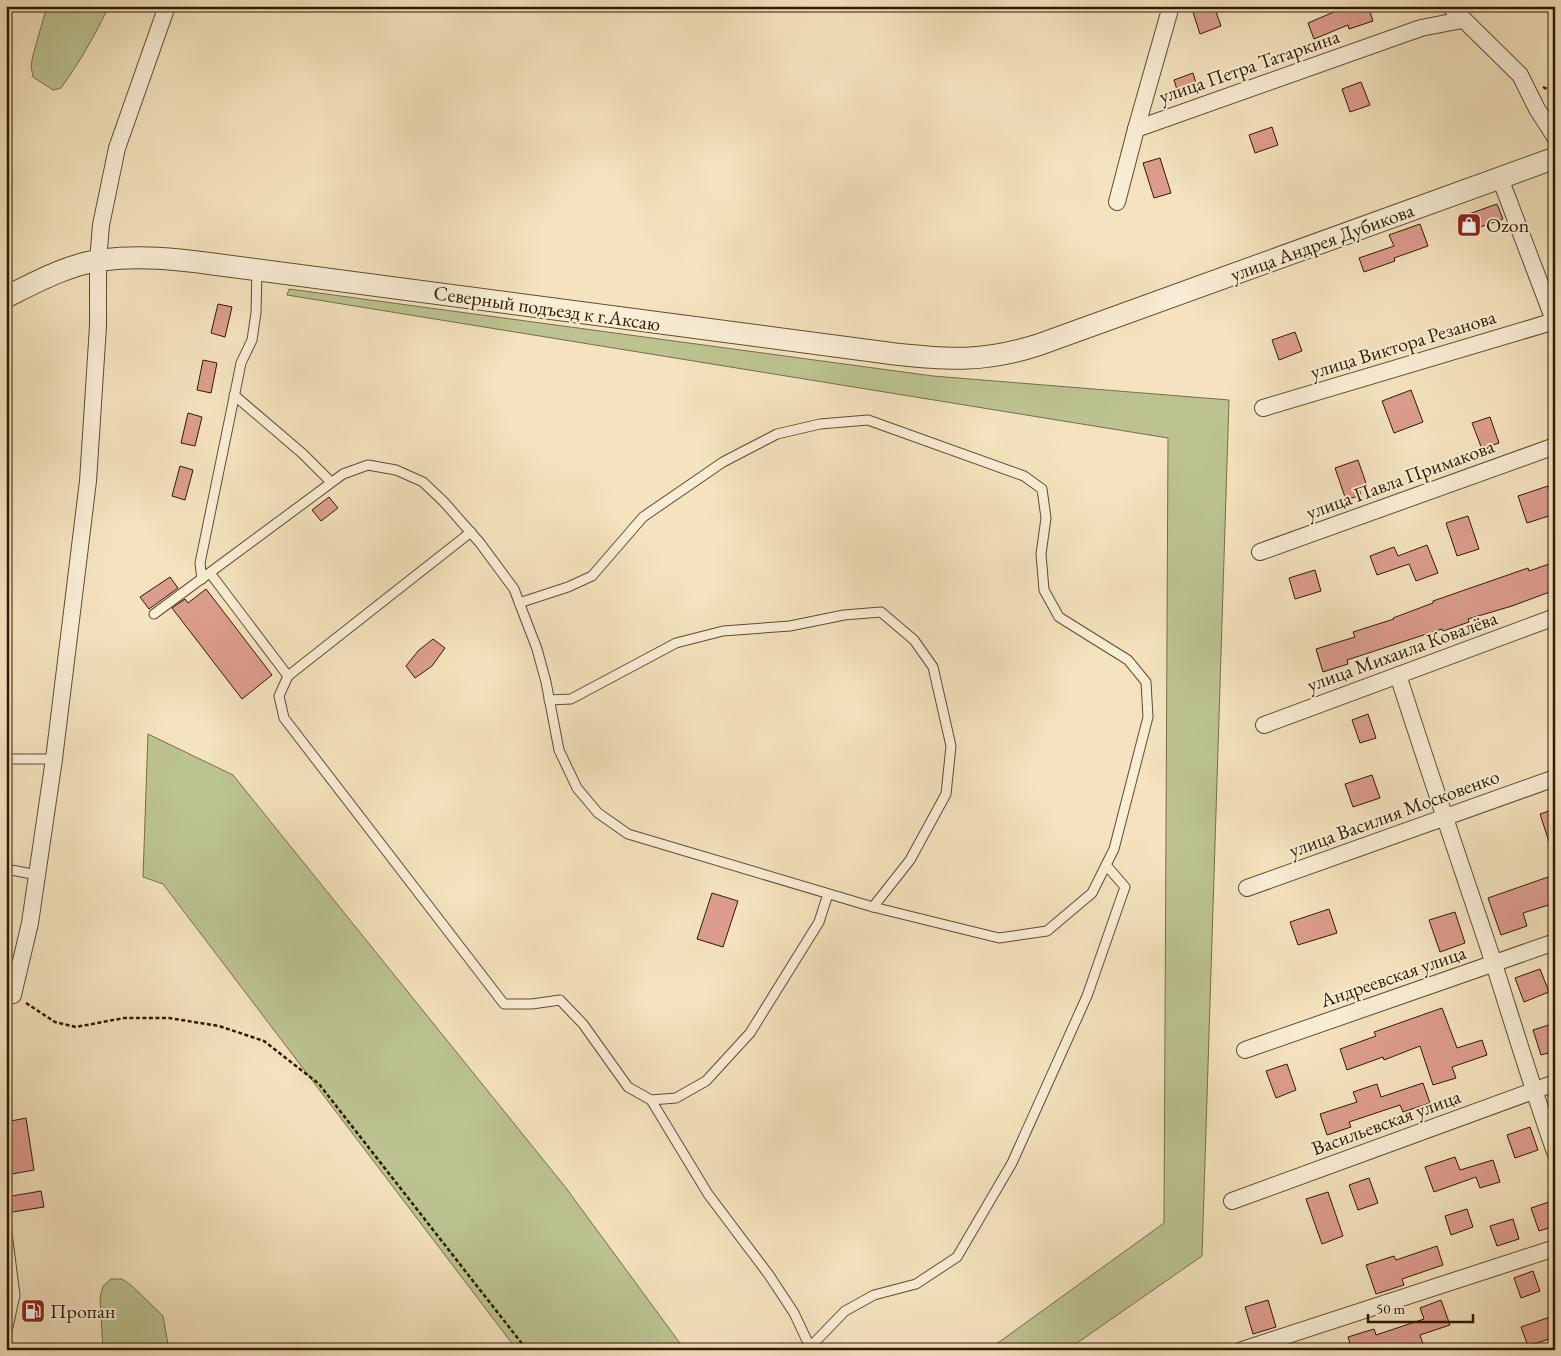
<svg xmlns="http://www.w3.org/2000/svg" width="1561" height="1356" font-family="'EB Garamond',serif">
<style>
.green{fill:#bcc391;stroke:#766e48}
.building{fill:#dd9d8e;stroke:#2f1a00}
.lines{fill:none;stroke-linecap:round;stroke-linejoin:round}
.service-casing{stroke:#604c30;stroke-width:11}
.minor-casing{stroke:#604c30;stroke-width:18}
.tertiary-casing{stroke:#604c30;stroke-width:23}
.path{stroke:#2f1a00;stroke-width:2.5;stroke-dasharray:4 2.5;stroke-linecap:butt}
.service{stroke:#f8edd5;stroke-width:9}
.minor{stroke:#f8edd5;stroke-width:16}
.tertiary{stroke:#f8edd5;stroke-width:21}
.labels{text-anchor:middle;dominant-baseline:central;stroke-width:4;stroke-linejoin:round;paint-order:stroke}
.street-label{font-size:20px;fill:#2f1a00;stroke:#f8edd5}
.poi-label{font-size:20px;fill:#2f1a00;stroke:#f8edd5;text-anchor:start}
</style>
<rect width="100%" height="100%" fill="#f4e3be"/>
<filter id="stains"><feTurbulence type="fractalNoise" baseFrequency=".004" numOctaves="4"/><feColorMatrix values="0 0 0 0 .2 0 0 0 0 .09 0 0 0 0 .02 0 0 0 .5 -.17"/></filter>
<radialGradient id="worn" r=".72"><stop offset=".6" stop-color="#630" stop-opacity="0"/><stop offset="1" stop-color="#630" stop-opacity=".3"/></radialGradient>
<g class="green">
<path d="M 47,6 L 109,6 C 95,35 80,62 61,88 L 53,90 L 33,77 L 31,66 L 33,55 Z"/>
<path d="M 289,289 L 933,376 L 1229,400 L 1202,1256 L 1067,1350 L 988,1350 L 1164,1223 L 1168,438 L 287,295 Z"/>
<path d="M 148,734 L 233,775 L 566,1188 L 685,1350 L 517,1350 L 163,884 L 143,877 Z"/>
<path d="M 111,1279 L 122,1279 L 132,1286 L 163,1316 L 169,1350 L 103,1350 L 100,1298 L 103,1286 Z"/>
</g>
<g class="building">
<path d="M 1191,6 L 1214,6 L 1221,26 L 1200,34 Z"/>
<path d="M 1348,6 L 1368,6 L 1373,21 L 1349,29 L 1348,25 L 1314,39 L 1308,23 Z"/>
<path d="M 1193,73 L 1198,90 L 1179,96 L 1174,80 Z"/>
<path d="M 1361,82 L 1370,105 L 1350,112 L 1342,89 Z"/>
<path d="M 1272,127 L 1278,145 L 1255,153 L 1249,135 Z"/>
<path d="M 1160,158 L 1171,193 L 1154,198 L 1143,163 Z"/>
<path d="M 1497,204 L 1503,219 L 1469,231 L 1463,216 Z"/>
<path d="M 1420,224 L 1428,246 L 1394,258 L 1395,261 L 1364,272 L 1359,258 L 1394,246 L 1389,235 Z"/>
<path d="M 218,304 L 232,307 L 225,337 L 211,333 Z"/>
<path d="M 1295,332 L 1302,351 L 1279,360 L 1272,340 Z"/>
<path d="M 203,360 L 217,363 L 211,393 L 197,390 Z"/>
<path d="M 1411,390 L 1423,422 L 1394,433 L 1382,401 Z"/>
<path d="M 188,413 L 202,417 L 195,446 L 181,443 Z"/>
<path d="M 1490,417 L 1499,443 L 1482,449 L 1472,423 Z"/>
<path d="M 1358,460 L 1367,486 L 1359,488 L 1361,495 L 1346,500 L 1335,468 Z"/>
<path d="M 180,466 L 193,470 L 185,500 L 172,496 Z"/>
<path d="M 1548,486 L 1555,506 L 1555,514 L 1527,523 L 1518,496 Z"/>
<path d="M 329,497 L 338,508 L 321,521 L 312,510 Z"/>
<path d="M 1468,516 L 1479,549 L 1457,556 L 1446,523 Z"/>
<path d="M 1427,545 L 1438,573 L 1416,581 L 1409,564 L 1377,575 L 1370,556 L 1394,547 L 1398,556 Z"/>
<path d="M 1555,562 L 1555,590 L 1512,606 L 1468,619 L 1469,622 L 1443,631 L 1442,629 L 1347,660 L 1348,664 L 1323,672 L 1316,649 L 1355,637 L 1353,632 L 1394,619 L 1393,618 L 1433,603 L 1433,601 L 1528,568 L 1529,571 Z"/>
<path d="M 1315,570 L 1321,591 L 1295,599 L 1289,578 Z"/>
<path d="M 170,577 L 178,588 L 149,609 L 140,597 Z"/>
<path d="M 206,589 L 272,675 L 242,699 L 172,608 L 185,599 L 188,603 Z"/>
<path d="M 433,639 L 445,648 L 432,666 L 415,678 L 406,666 L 418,651 Z"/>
<path d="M 1368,714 L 1376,738 L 1360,743 L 1352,720 Z"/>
<path d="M 1372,775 L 1380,798 L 1353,807 L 1345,784 Z"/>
<path d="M 1555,809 L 1555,850 L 1552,851 L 1540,814 Z"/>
<path d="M 1551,876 L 1555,888 L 1555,903 L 1523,913 L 1527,926 L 1501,935 L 1488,898 Z"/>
<path d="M 712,893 L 738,901 L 723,947 L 697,939 Z"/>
<path d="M 1329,909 L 1337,933 L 1298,945 L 1290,922 Z"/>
<path d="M 1455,912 L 1465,943 L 1440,952 L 1429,920 Z"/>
<path d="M 1540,969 L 1549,992 L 1524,1002 L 1515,978 Z"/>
<path d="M 1442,1008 L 1457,1048 L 1482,1040 L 1487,1055 L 1452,1067 L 1456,1078 L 1433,1085 L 1420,1046 L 1384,1060 L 1383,1057 L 1347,1070 L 1340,1049 L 1376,1036 L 1374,1032 Z"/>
<path d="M 1555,1023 L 1555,1051 L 1541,1055 L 1533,1030 Z"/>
<path d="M 1287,1064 L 1296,1090 L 1276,1098 L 1266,1071 Z"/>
<path d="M 1423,1083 L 1430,1103 L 1403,1112 L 1400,1105 L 1349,1122 L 1351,1127 L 1327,1135 L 1320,1114 L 1357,1102 L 1353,1092 L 1377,1084 L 1381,1097 Z"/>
<path d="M 26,1118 L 34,1170 L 6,1175 L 6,1122 Z"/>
<path d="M 1530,1127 L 1538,1150 L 1515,1158 L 1507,1135 Z"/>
<path d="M 1455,1157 L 1460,1170 L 1493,1160 L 1500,1182 L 1480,1188 L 1476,1177 L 1434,1192 L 1425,1167 Z"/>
<path d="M 1369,1178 L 1378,1203 L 1358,1210 L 1349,1185 Z"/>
<path d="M 41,1191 L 44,1207 L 6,1213 L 6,1197 Z"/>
<path d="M 1328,1192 L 1343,1236 L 1322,1244 L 1306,1199 Z"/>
<path d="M 1555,1200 L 1555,1226 L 1539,1231 L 1531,1208 Z"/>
<path d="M 1467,1209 L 1473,1227 L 1451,1235 L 1445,1216 Z"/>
<path d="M 1513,1219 L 1519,1239 L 1497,1246 L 1490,1226 Z"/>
<path d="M 1437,1246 L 1443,1265 L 1402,1279 L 1404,1285 L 1376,1294 L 1366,1265 L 1394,1256 L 1396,1260 Z"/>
<path d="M 1533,1271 L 1540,1291 L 1521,1298 L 1514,1278 Z"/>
<path d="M 1268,1300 L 1276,1327 L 1253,1334 L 1245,1307 Z"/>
<path d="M 1441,1300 L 1450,1325 L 1420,1335 L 1425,1350 L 1352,1350 L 1348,1337 L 1374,1329 L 1376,1335 L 1424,1319 L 1420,1308 Z"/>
<path d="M 1550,1317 L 1555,1331 L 1555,1337 L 1528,1346 L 1521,1327 Z"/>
</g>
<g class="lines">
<defs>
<g id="service">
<path d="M 234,395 L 303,454 L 331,482"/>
<path d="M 471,532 L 288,676 L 279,696 L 284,718 L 504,1004 L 532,1004 L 560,1000 L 583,1024 L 628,1087 L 651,1100 L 676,1098 L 706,1081 L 750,1033 L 819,922 L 828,894"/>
<path d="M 210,573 L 288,676"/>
<path d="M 202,579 L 200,563 L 238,378 L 241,363 L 252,340 L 256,313 L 257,269"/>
<path d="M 154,614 L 343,474 L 368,465 L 396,470 L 423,482 L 444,502 L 480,543 L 514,589 L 537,649 L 546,682 L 559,750 L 577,788 L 598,813 L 628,834 L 873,907 L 999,938 L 1047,931 L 1092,893 L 1114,849 L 1148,717 L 1146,682 L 1128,660 L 1059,617 L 1044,590 L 1041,554 L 1046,518 L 1042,489 L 1024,476 L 868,420 L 820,424 L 777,434 L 723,462 L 643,517 L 592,576 L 568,587 L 519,603"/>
<path d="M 549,700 L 571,699 L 676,643 L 723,631 L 790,626 L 844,615 L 881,612 L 914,640 L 933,667 L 951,746 L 946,794 L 910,860 L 873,907"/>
<path d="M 6,759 L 54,759"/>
<path d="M 6,869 L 37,875"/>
<path d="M 651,1100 L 708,1194 L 769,1275 L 794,1313 L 810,1347"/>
<path d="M 6,1225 L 15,1295 L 6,1336"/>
<path d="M 804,1350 L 810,1347 L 845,1311 L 874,1295 L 916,1284 L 957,1257 L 1012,1163 L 1087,996 L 1125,887 L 1106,865"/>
</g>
<g id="minor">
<path d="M 1450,6 L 1520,75 L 1537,109 L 1555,137"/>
<path d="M 1136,129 L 1421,28 L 1462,20"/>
<path d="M 1500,178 L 1555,323"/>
<path d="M 1117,202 L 1136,129 L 1171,6"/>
<path d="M 1263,408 L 1555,321"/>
<path d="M 1260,552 L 1555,446"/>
<path d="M 1398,675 C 1429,772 1462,868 1494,964 C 1514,1027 1533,1090 1555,1152"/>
<path d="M 1264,725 L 1555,617"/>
<path d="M 1247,888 L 1555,778"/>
<path d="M 6,996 L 13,995 L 30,923 L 54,759 L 88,481 L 98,326 L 98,261 L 101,225 L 117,148 L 167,6"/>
<path d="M 1245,1050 L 1555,942"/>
<path d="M 1232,1201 L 1555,1083"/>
<path d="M 1242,1350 L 1555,1248"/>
</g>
<path id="tertiary" d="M 6,297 C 36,282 69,264 102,260 C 139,255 176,259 213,264 L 895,354 C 950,360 984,362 1038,345 L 1555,158"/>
</defs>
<use href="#service" class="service-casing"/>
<use href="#minor" class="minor-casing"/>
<use href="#tertiary" class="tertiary-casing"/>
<g class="path">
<path d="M 1543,87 L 1555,93"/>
<path d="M 26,1003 L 55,1022 L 76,1027 L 124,1018 L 169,1018 L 219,1026 L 264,1041 L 319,1084 L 527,1350"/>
</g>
<use href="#service" class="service"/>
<use href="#minor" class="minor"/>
<use href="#tertiary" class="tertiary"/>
</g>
<defs>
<symbol id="shop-square" viewBox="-11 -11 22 22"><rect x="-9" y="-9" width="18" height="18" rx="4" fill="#8f2418" stroke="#f8edd5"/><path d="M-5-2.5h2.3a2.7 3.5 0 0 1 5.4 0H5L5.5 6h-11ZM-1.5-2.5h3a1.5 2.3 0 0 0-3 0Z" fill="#fff"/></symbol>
<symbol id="fuel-square" viewBox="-11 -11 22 22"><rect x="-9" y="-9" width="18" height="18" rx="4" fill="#8f2418" stroke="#f8edd5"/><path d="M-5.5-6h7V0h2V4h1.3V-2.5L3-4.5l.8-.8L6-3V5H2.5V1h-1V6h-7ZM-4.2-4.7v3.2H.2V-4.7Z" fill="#fff"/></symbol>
</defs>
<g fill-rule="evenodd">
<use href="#shop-square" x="1455" y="211" width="28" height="28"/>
<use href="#fuel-square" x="19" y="1297" width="28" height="28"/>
</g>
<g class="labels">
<g class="street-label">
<text transform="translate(1249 66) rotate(-19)">улица Петра Татаркина</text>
<text transform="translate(1322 242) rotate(-20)">улица Андрея Дубикова</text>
<text transform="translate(547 308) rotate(8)">Северный подъезд к г.Аксаю</text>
<text transform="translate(1403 344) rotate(-17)">улица Виктора Резанова</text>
<text transform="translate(1400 479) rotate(-20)">улица Павла Примакова</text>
<text transform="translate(1402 651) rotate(-20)">улица Михаила Ковалёва</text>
<text transform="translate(1394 813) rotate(-20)">улица Василия Московенко</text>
<text transform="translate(1393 976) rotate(-19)">Андреевская улица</text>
<text transform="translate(1386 1122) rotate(-20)">Васильевская улица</text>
</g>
<g class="poi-label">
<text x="1486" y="225">Ozon</text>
<text x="50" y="1311">Пропан</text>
</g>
</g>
<rect width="1561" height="1356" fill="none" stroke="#f4e3be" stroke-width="25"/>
<rect x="8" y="8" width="1546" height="1341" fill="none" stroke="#2f1a00" stroke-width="2.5"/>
<rect x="12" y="12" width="1536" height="1331" fill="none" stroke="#2f1a00"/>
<path d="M1368 1314v8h105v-8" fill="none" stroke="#2f1a00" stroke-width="2.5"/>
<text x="1376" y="1314" font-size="15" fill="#2f1a00" stroke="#f8edd5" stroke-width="4" paint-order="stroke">50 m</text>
<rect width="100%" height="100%" filter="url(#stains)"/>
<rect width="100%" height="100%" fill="url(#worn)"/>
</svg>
